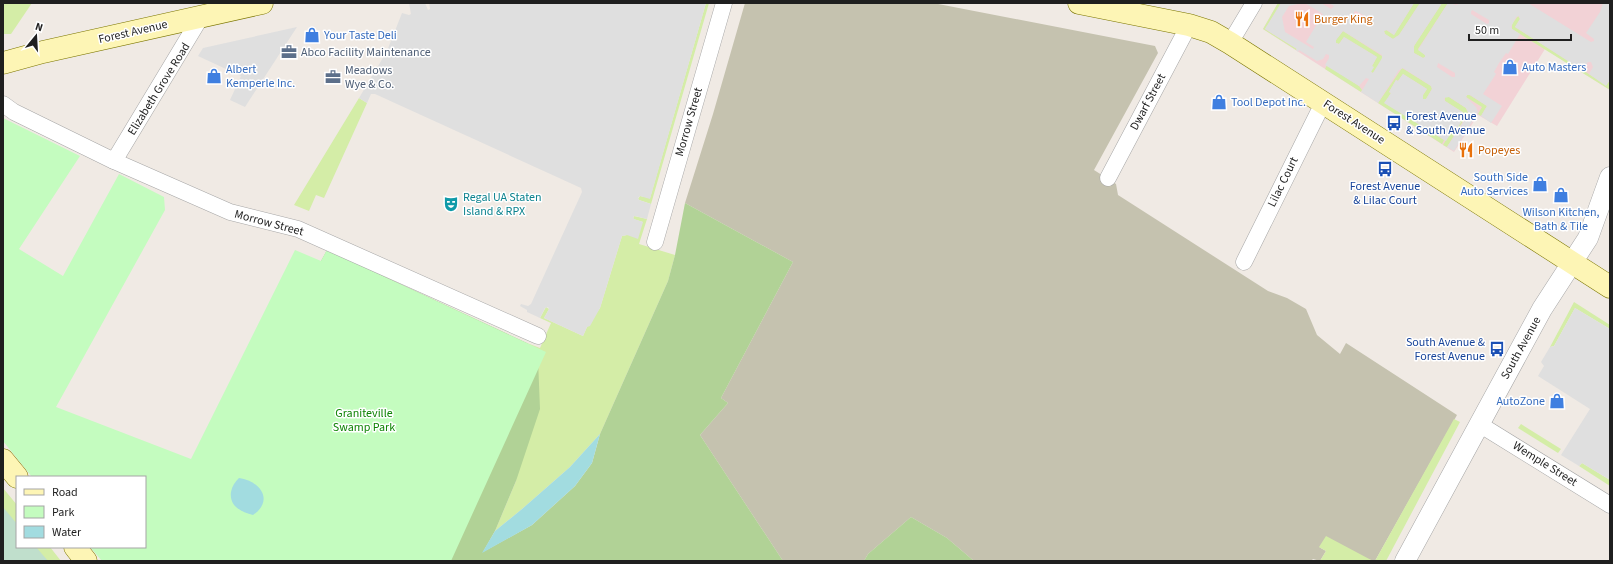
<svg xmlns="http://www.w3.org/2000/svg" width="1613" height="564" font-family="'Source Sans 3',sans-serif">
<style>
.commercial{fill:#f2d2d6}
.construction{fill:#c5c2af}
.grass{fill:#d4eda7}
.forest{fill:#b1d296}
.wetland{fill:#c0dfcc}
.park{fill:#c4fcbf}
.parking{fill:#dfdfdf;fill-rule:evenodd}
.water{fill:#a2dce0}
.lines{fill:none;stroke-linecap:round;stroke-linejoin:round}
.minor-casing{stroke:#a6a6a6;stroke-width:17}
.tertiary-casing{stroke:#a6a6a6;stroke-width:21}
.secondary-casing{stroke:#7b7500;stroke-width:23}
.minor{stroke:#fff;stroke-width:16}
.tertiary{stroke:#fff;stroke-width:20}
.secondary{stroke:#fdf5b5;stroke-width:22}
.labels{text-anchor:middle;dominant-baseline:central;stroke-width:3;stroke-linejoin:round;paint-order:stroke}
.food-label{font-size:12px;fill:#c56008;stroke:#fff;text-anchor:start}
.street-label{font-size:12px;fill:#1f1f1f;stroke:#fff}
.shop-label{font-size:12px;fill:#366cbe;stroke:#fff;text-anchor:start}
.service-label{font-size:12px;fill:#4e5e75;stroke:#fff;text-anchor:start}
.transit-label{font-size:12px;fill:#164399;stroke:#fff;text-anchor:start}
.culture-label{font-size:12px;fill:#0d838f;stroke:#fff;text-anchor:start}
.park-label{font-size:12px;fill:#0f8405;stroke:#fff}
</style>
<rect width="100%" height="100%" fill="#f0eae4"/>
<path class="commercial" d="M 1278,3 L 1610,3 L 1610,90 L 1545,49 L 1497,126 L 1478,115 L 1454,152 L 1263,29 Z"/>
<path class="construction" d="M 745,3 L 933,3 L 1155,46 L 1158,53 L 1094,170 L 1116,184 L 1118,195 L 1268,291 L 1287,298 L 1306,309 L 1317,335 L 1340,354 L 1346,343 L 1457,415 L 1375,561 L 1319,547 L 1326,551 L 1320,561 L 1313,559 L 1311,561 L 974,561 L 947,538 L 911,517 L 868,554 L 864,561 L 783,561 L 700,435 L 728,403 L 721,398 L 793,262 L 685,203 L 713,114 Z"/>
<g class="grass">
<path d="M 3,3 L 32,3 L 11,34 L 3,34 Z"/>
<path d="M 706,3 L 709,3 L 651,204 L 639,200 L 638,199 L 640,196 L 650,198 Z"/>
<path d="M 1278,3 L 1281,3 L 1265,29 L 1297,49 L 1296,50 L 1263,29 Z"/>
<path d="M 1414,3 L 1420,3 L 1399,35 L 1393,39 L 1385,34 L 1384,31 L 1386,30 L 1394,35 Z"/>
<path d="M 1442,3 L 1448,3 L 1418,49 L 1425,55 L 1425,57 L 1423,58 L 1414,53 L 1414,46 Z"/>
<path d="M 1518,16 L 1520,19 L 1515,27 L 1606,85 L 1610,80 L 1610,90 L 1512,29 L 1512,24 Z"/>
<path d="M 1343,31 L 1382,56 L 1383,58 L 1373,73 L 1371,72 L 1372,66 L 1377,57 L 1344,37 L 1339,44 L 1336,43 L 1336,40 Z"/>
<path d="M 1327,65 L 1359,86 L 1362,90 L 1361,92 L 1325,69 Z"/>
<path d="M 1402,68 L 1431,86 L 1432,89 L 1426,99 L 1423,99 L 1423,95 L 1427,89 L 1403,74 L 1398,81 L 1396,80 L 1389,92 L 1391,93 L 1385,103 L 1444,140 L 1442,144 L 1378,103 Z"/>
<path d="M 1468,94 L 1487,106 L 1481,116 L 1478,114 L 1482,107 L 1466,97 Z"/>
<path d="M 1445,97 L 1449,97 L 1466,108 L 1468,113 L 1447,147 L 1443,145 L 1451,132 L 1453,134 L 1461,122 L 1459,121 L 1464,113 L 1445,101 Z"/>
<path d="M 359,98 L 367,103 L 324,198 L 316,195 L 309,211 L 294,205 Z"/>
<path d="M 634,216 L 647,219 L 639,244 L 675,255 L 668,281 L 600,434 L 570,467 L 522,509 L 495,531 L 516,481 L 527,343 L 540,348 L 551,323 L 540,318 L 546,307 L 549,309 L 544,318 L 583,336 L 587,327 L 600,308 L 622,236 L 627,235 L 643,222 L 633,219 Z"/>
<path d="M 1574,302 L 1610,325 L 1610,329 L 1575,308 L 1554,346 L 1550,347 Z"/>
<path d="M 1454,419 L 1460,422 L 1386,561 L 1375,561 Z"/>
<path d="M 1521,424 L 1561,449 L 1558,453 L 1518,428 Z"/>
<path d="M 1582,463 L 1610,480 L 1610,486 L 1579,466 Z"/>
<path d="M 3,488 L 17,505 L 17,547 L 50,547 L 61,561 L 3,561 Z"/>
<path d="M 1326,536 L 1373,561 L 1320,561 L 1326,551 L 1319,547 Z"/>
</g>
<g class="forest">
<path d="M 685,203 L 793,262 L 721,398 L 728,403 L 700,435 L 783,561 L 312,561 L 321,261 L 327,250 L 527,343 L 538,359 L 540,409 L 516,481 L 495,531 L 483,552 L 532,525 L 575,486 L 592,463 L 600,434 L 668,281 L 675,255 Z"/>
<path d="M 911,517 L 947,538 L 974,561 L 864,561 L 868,554 Z"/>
</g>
<path class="wetland" d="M 3,507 L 17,524 L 17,547 L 36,547 L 48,561 L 3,561 Z"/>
<path class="park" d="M 3,118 L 80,156 L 19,249 L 63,276 L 119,174 L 164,197 L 165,210 L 56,407 L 191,459 L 295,250 L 321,261 L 327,250 L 546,352 L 451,561 L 102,561 L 90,547 L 145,547 L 145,477 L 32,477 L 3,441 Z"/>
<g class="parking">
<path d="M 409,3 L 425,3 L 428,10 L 430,9 L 429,3 L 706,3 L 650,199 L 640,196 L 638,198 L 639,200 L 651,204 L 647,219 L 635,216 L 633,217 L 634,219 L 643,222 L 638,239 L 627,235 L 622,236 L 600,308 L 590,326 L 587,327 L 583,336 L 544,318 L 549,309 L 548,307 L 545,308 L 540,318 L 527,312 L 527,310 L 520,306 L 521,304 L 528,306 L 531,304 L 582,192 L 581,188 L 375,94 L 371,94 L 367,103 L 359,98 L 387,51 L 402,13 L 409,15 L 411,14 Z"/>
<path d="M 1281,3 L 1302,3 L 1289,6 L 1282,17 L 1285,32 L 1313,49 L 1314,47 L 1306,42 L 1323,14 L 1305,3 L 1321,3 L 1331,9 L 1334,6 L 1329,3 L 1414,3 L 1394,35 L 1387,30 L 1384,31 L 1385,34 L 1393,39 L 1399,35 L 1420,3 L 1442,3 L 1414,46 L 1414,53 L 1423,58 L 1425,57 L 1425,55 L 1418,50 L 1448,3 L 1457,5 L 1459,3 L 1528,3 L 1591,42 L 1594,41 L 1594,39 L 1586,33 L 1600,12 L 1603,3 L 1610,3 L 1610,80 L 1606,86 L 1589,74 L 1593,67 L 1591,62 L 1588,62 L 1582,70 L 1515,27 L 1520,19 L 1519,16 L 1516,17 L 1511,27 L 1512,29 L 1520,34 L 1508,54 L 1506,53 L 1499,63 L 1494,72 L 1496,74 L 1483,94 L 1502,106 L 1491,123 L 1481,116 L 1487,106 L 1470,95 L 1467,95 L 1466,97 L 1476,107 L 1478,112 L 1454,151 L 1447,147 L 1468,115 L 1468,112 L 1466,108 L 1449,97 L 1444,98 L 1445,101 L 1464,113 L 1459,121 L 1461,122 L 1454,134 L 1451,133 L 1446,141 L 1384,103 L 1391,93 L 1389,92 L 1396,80 L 1398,81 L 1403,74 L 1427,89 L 1423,95 L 1423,99 L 1426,99 L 1432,89 L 1431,86 L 1403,68 L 1399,70 L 1378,103 L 1361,92 L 1369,79 L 1366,78 L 1359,86 L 1325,65 L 1329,58 L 1329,55 L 1326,54 L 1323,59 L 1317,61 L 1299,50 L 1298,52 L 1296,50 L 1297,49 L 1265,29 ZM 1472,10 L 1489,20 L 1489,23 L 1487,24 L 1471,14 L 1471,12 ZM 1356,11 L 1372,20 L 1372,24 L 1369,24 L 1354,15 L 1354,12 ZM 1343,31 L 1382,55 L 1382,58 L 1373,73 L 1371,72 L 1374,67 L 1372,66 L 1377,57 L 1344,37 L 1339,44 L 1336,43 L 1336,40 ZM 1438,63 L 1455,73 L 1455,77 L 1452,77 L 1437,67 Z"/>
<path d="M 297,27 L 245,107 L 230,100 L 241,76 L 198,56 L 203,48 Z"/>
<path d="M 1575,308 L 1610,329 L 1610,480 L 1582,463 L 1579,466 L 1561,455 L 1590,409 L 1538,376 L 1544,366 L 1541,362 L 1550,347 L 1554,346 Z"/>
</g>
<g class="water">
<path d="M 600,434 L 592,463 L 575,486 L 532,525 L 482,553 L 495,531 L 522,509 L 570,467 Z"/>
<path d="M 239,478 C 261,481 274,501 253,515 C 241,512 229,506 231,492 C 232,486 235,482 239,478 Z"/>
</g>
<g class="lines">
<defs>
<g id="minor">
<path d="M 1230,43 L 1254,3"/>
<path d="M 3,104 L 14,112 L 114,161 L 230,212 L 298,229 L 538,336"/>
<path d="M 114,161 L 202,15"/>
<path d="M 1108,178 L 1189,25"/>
<path d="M 655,242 L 724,3"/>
<path d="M 1244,262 L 1323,103"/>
<path d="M 1479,424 L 1610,505"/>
</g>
<path id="tertiary" d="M 1405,561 L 1542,309 L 1588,238 L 1610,177"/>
<g id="secondary">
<path d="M 1079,3 L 1189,25 L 1211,32 L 1230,43 L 1610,287"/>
<path d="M 3,63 L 43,52 L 262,3"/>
<path d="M 3,460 L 17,477"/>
<path d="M 75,547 L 86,561"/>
</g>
</defs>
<use href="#minor" class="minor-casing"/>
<use href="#tertiary" class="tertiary-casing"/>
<use href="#secondary" class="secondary-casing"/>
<use href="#minor" class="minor"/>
<use href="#tertiary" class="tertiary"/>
<use href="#secondary" class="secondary"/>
</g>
<defs>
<symbol id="restaurant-bare" viewBox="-9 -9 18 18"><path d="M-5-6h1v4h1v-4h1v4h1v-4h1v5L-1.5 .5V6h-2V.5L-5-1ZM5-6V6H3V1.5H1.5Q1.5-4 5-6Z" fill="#e8710a" stroke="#fff" stroke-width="2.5" paint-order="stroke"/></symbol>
<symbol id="shop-bare" viewBox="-9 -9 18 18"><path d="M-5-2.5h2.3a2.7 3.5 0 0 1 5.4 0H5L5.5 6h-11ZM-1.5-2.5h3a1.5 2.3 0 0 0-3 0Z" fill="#3f7fe0" stroke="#fff" stroke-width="2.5" paint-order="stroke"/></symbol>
<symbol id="office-bare" viewBox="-9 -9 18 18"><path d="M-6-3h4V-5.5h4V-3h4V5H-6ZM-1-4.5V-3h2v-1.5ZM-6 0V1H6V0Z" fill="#5c6f8a" stroke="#fff" stroke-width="2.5" paint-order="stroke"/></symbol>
<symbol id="bus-bare" viewBox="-9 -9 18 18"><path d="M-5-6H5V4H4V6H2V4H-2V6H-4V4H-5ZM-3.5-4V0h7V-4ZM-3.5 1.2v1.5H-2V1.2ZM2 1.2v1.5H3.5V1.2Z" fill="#1a4fb4" stroke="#fff" stroke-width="2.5" paint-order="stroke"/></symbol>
<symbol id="theatre-bare" viewBox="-9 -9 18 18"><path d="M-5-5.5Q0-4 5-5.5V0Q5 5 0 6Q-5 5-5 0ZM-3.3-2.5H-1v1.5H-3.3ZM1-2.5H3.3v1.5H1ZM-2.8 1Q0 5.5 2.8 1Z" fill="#0f9aa8" stroke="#fff" stroke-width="2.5" paint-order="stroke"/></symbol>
</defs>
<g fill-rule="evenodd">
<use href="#restaurant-bare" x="1291" y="8" width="22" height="22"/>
<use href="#shop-bare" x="301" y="24" width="22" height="22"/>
<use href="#office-bare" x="278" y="41" width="22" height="22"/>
<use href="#shop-bare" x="1499" y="56" width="22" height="22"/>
<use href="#shop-bare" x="203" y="65" width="22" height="22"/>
<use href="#office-bare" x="322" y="66" width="22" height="22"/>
<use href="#shop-bare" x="1208" y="91" width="22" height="22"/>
<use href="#bus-bare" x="1383" y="112" width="22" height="22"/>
<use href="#restaurant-bare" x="1455" y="139" width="22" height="22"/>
<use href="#bus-bare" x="1374" y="158" width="22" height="22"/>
<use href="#shop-bare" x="1529" y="173" width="22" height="22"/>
<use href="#shop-bare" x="1550" y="184" width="22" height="22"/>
<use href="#theatre-bare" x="440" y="193" width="22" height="22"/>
<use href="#bus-bare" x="1486" y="338" width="22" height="22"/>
<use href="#shop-bare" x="1546" y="390" width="22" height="22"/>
</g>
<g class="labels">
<g class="food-label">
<text x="1314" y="19">Burger King</text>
<text x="1478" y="150">Popeyes</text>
</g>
<g class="street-label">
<text transform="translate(133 32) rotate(-13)">Forest Avenue</text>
<text transform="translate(159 89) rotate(-58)">Elizabeth Grove Road</text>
<text transform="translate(1148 102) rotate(-62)">Dwarf Street</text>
<text transform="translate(689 122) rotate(-74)">Morrow Street</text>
<text transform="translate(1354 122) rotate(33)">Forest Avenue</text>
<text transform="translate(1283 182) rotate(-64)">Lilac Court</text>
<text transform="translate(269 223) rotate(15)">Morrow Street</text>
<text transform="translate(1521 348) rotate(-61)">South Avenue</text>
<text transform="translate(1545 464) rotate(32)">Wemple Street</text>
</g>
<g class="shop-label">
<text x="324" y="35">Your Taste Deli</text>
<text x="1522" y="67">Auto Masters</text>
<text x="226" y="69">Albert<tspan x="226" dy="14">Kemperle Inc.</tspan></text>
<text x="1231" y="102">Tool Depot Inc.</text>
<text x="1528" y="177" text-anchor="end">South Side<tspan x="1528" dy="14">Auto Services</tspan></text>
<text x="1561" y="212" text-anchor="middle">Wilson Kitchen,<tspan x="1561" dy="14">Bath &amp; Tile</tspan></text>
<text x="1545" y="401" text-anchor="end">AutoZone</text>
</g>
<g class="service-label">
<text x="301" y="52">Abco Facility Maintenance</text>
<text x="345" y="70">Meadows<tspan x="345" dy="14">Wye &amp; Co.</tspan></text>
</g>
<g class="transit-label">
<text x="1406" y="116">Forest Avenue<tspan x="1406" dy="14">&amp; South Avenue</tspan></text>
<text x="1385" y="186" text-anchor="middle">Forest Avenue<tspan x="1385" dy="14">&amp; Lilac Court</tspan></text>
<text x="1485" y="342" text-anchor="end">South Avenue &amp;<tspan x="1485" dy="14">Forest Avenue</tspan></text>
</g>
<g class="culture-label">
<text x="463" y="197">Regal UA Staten<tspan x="463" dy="14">Island &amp; RPX</tspan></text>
</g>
<g class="park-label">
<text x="364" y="413">Graniteville<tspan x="364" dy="14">Swamp Park</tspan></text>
</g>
</g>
<rect width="1613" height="564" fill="none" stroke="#1f1f1f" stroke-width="8"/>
<rect x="16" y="476" width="130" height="72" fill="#ffffff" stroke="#a5a5a5"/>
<rect x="24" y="489" width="20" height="6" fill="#fdf5b5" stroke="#a5a5a5"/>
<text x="52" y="496" font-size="12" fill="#1f1f1f">Road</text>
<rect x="24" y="506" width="20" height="12" fill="#c4fcbf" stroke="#a5a5a5"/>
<text x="52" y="516" font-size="12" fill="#1f1f1f">Park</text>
<rect x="24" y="526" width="20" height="12" fill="#a2dce0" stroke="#a5a5a5"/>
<text x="52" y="536" font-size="12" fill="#1f1f1f">Water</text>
<g transform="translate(36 36) rotate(18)" stroke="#ffffff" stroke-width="3" paint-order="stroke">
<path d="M0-3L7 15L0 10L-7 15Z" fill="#1f1f1f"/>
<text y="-6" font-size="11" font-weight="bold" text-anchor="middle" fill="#1f1f1f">N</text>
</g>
<path d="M1469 34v6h102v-6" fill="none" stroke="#1f1f1f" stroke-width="2"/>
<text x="1475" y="34" font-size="12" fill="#1f1f1f" stroke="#ffffff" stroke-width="3" paint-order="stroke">50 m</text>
</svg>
